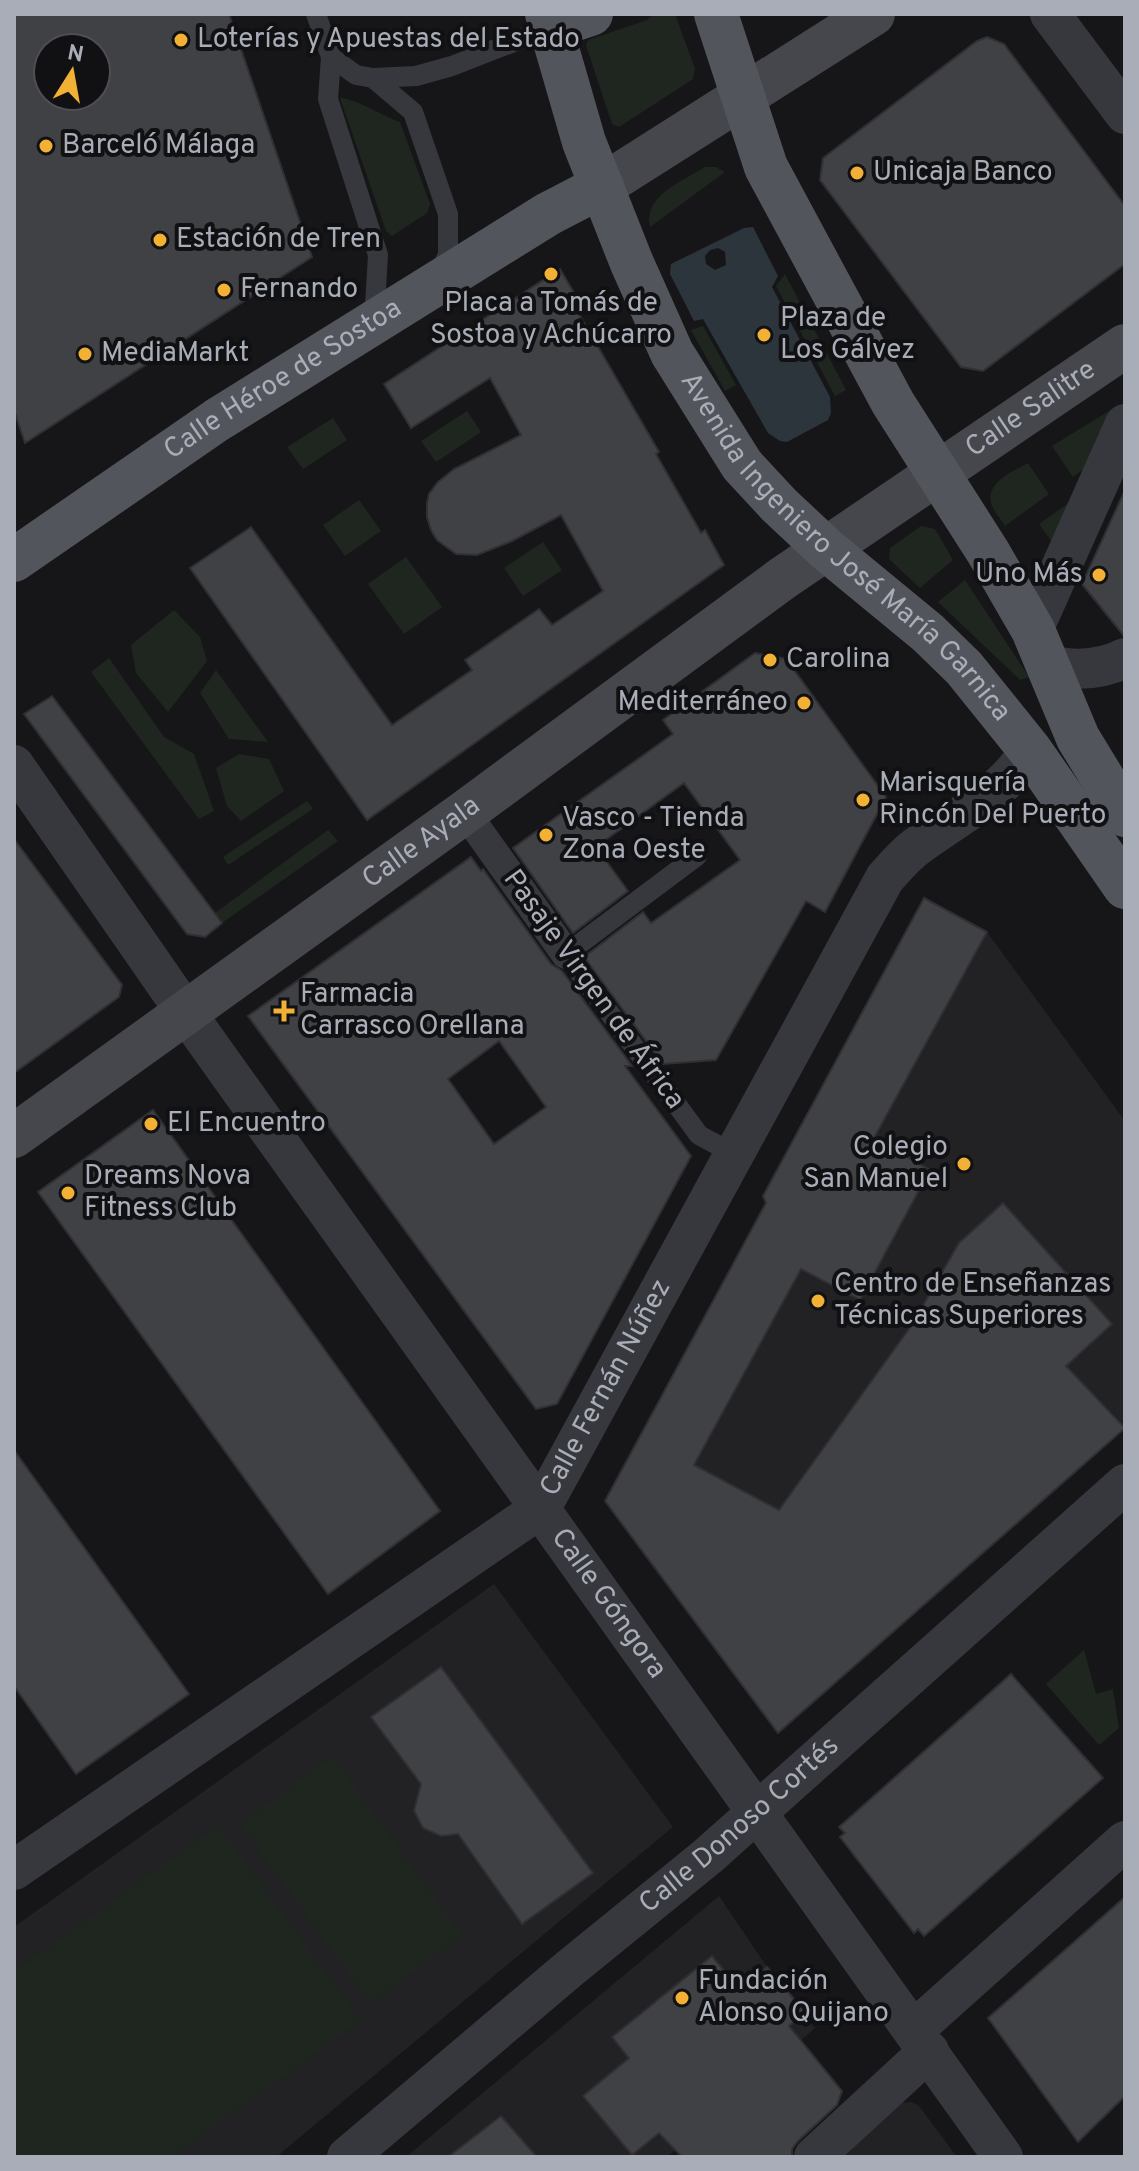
<svg xmlns="http://www.w3.org/2000/svg" width="1139" height="2171" viewBox="0 0 1139 2171" font-family="Overpass,sans-serif">
  <style>
    .built { fill: #222225 }
    .green { fill: #1e261f }
    .water { fill: #2c353c; fill-rule: evenodd }
    .building { fill: #404145; stroke: #303034; stroke-width: 2; fill-rule: evenodd }
    .lines { fill: none; stroke-linecap: round; stroke-linejoin: round }
    .service { stroke: #37383d; stroke-width: 20 }
    .pedestrian { stroke: #37383d; stroke-width: 30 }
    .minor { stroke: #37383d; stroke-width: 40 }
    .secondary { stroke: #45474d; stroke-width: 44 }
    .primary { stroke: #53555c; stroke-width: 44 }
    .poi-dot { fill: #f2b134; stroke: #111113; stroke-width: 3 }
    .labels { text-anchor: middle; dominant-baseline: central; stroke-width: 8; stroke-linejoin: round; paint-order: stroke }
    .poi-label { font-size: 28px; fill: #a8adb8; stroke: #111113; text-anchor: start }
    .street-label { font-size: 28px; fill: #a8adb8; stroke: #111113 }
  </style>
  <rect width="100%" height="100%" fill="#161618"/>
  <!-- built -->
  <g class="built">
    <path d="M 924,898 L 987,932 L 1125,1121 L 1125,1426 L 954,1251 L 902,1339 L 779,1510 L 640,1436 L 766,1203 L 763,1196 Z"/>
    <path d="M 494,1584 L 673,1827 L 276,2157 L 14,2157 L 14,1927 Z"/>
    <path d="M 719,1896 L 767,1967 L 815,2028 L 667,2157 L 406,2157 Z"/>
    <path d="M 911,2102 L 919,2106 L 957,2157 L 844,2157 L 901,2103 Z"/>
  </g>
  <!-- green -->
  <g class="green">
    <path d="M 654,14 L 675,14 L 695,69 L 693,79 L 619,127 L 612,124 L 586,45 L 588,40 L 647,20 Z"/>
    <path d="M 340,98 C 354,98 383,116 400,122 L 430,204 L 427,213 L 392,236 L 386,231 Z"/>
    <path d="M 705,167 L 716,167 L 725,172 L 650,227 C 643,195 682,182 705,167 Z"/>
    <path d="M 785,274 L 846,390 L 835,396 L 776,286 Z"/>
    <path d="M 703,326 L 736,385 L 725,391 L 691,330 Z"/>
    <path d="M 467,411 L 481,432 L 436,462 L 421,441 Z"/>
    <path d="M 1109,411 L 1115,413 L 1102,456 L 1073,477 L 1052,446 Z"/>
    <path d="M 333,418 L 347,440 L 303,469 L 287,447 Z"/>
    <path d="M 1028,463 L 1049,494 L 1005,526 C 1001,519 993,511 991,503 C 986,482 1014,471 1028,463 Z"/>
    <path d="M 1077,497 L 1057,549 L 1039,524 Z"/>
    <path d="M 359,500 L 381,531 L 345,556 L 323,525 Z"/>
    <path d="M 921,526 L 935,529 L 953,560 L 920,588 L 889,559 L 890,548 Z"/>
    <path d="M 543,542 L 562,570 L 523,596 L 504,568 Z"/>
    <path d="M 406,557 L 442,607 L 404,634 L 368,584 Z"/>
    <path d="M 965,580 L 1029,677 L 1020,680 L 938,602 Z"/>
    <path d="M 174,610 L 200,637 L 207,661 L 168,712 L 136,673 L 131,645 Z"/>
    <path d="M 109,658 L 164,737 L 194,754 L 214,811 L 199,819 L 91,672 Z"/>
    <path d="M 216,670 L 268,742 L 229,739 L 200,693 Z"/>
    <path d="M 239,754 L 269,759 L 284,791 L 241,821 L 227,806 L 216,768 Z"/>
    <path d="M 307,801 L 313,809 L 228,865 L 223,857 Z"/>
    <path d="M 328,830 L 338,841 L 222,923 L 215,913 Z"/>
    <path d="M 1084,1650 L 1096,1694 L 1113,1689 L 1119,1728 L 1099,1745 L 1046,1684 Z"/>
    <path d="M 332,1756 L 463,1936 L 370,2003 L 240,1824 Z"/>
    <path d="M 218,1825 L 361,2021 L 172,2157 L 14,2157 L 14,1972 Z"/>
  </g>
  <!-- water -->
  <path class="water" d="M 753,227 L 778,276 L 772,287 L 830,397 L 831,413 L 828,420 L 787,442 L 780,441 L 768,433 L 703,319 L 694,321 L 670,274 L 671,264 L 744,228 ZM 718,248 L 725,252 L 726,265 L 715,270 L 706,264 L 705,256 L 710,250 Z"/>
  <!-- building -->
  <g class="building">
    <path d="M 14,14 L 229,14 L 312,257 L 25,443 L 14,410 ZM 48,48 L 96,48 L 96,96 L 48,96 Z"/>
    <path d="M 987,37 L 1004,44 L 1125,206 L 1125,264 L 983,371 L 961,367 L 820,180 L 823,158 L 977,41 Z"/>
    <path d="M 560,269 L 580,303 L 575,307 L 659,452 L 656,454 L 701,533 L 705,530 L 724,565 L 367,820 L 190,568 L 251,527 L 392,725 L 472,670 L 465,660 L 539,609 L 552,625 L 603,591 L 561,515 L 512,541 L 477,555 L 456,554 L 437,540 L 431,530 L 427,517 L 427,503 L 429,494 L 438,482 L 454,469 L 521,435 L 490,378 L 411,428 L 384,384 Z"/>
    <path d="M 1125,490 L 1125,635 L 1124,636 L 1082,584 Z"/>
    <path d="M 755,653 L 786,659 L 886,797 L 825,912 L 806,901 L 716,1060 L 663,1064 L 584,957 L 643,912 L 651,923 L 740,860 L 684,783 L 596,847 L 628,891 L 573,933 L 513,848 L 673,734 L 663,720 Z"/>
    <path d="M 52,696 L 222,923 L 205,937 L 187,934 L 24,714 Z"/>
    <path d="M 14,839 L 122,985 L 119,997 L 14,1073 Z"/>
    <path d="M 471,857 L 481,871 L 483,869 L 551,964 L 562,971 L 632,1066 L 625,1066 L 691,1156 L 557,1404 L 536,1409 L 248,1016 ZM 499,1041 L 546,1107 L 494,1144 L 448,1079 Z"/>
    <path d="M 924,898 L 987,932 L 874,1138 L 930,1170 L 860,1300 L 801,1269 L 694,1465 L 779,1510 L 911,1326 L 959,1243 L 1003,1203 L 1112,1324 L 1066,1366 L 1125,1428 L 778,1733 L 605,1501 L 766,1203 L 763,1196 Z"/>
    <path d="M 153,1110 L 440,1511 L 328,1594 L 38,1192 Z"/>
    <path d="M 14,1450 L 189,1694 L 76,1774 L 14,1686 Z"/>
    <path d="M 441,1667 L 593,1873 L 522,1924 L 458,1834 L 441,1836 L 423,1828 L 414,1811 L 421,1784 L 371,1717 Z"/>
    <path d="M 1011,1674 L 1103,1778 L 924,1936 L 918,1929 L 914,1933 L 840,1837 L 845,1833 L 839,1827 Z"/>
    <path d="M 1125,1897 L 1125,2096 L 1078,2142 L 988,2018 Z"/>
    <path d="M 712,1956 L 739,1989 L 767,1967 L 805,2012 L 789,2026 L 842,2091 L 837,2105 L 798,2141 L 792,2149 L 792,2157 L 682,2157 L 659,2133 L 632,2155 L 583,2096 L 629,2058 L 612,2037 Z"/>
    <path d="M 501,2116 L 537,2157 L 448,2157 Z"/>
  </g>
  <g class="lines">
    <!-- service -->
    <g class="service">
      <path d="M 316,14 L 331,57 L 328,99 L 378,255 L 375,305 L 366,316"/>
      <path d="M 331,57 L 356,75 L 373,78 L 416,76 L 452,66 L 552,27"/>
      <path d="M 373,78 L 413,112 L 448,214 L 448,255 L 438,275"/>
      <path d="M 697,856 L 566,954 L 699,1135 L 734,1154"/>
    </g>
    <!-- pedestrian -->
    <path class="pedestrian" d="M 465,812 L 566,954"/>
    <!-- minor -->
    <g class="minor">
      <path d="M 1050,14 L 1125,114"/>
      <path d="M 1033,630 L 1125,424"/>
      <path d="M 1048,665 C 1074,671 1101,670 1125,658"/>
      <path id="s1" d="M 14,765 L 186,1013 L 1003,2157"/>
      <path id="s2" d="M 14,1870 L 541,1508 L 885,878 C 895,867 905,855 916,847 C 958,816 1002,795 1030,750"/>
      <path d="M 914,2030 L 1125,1841"/>
      <path id="s3" d="M 347,2157 L 569,1969 L 708,1856 L 1125,1484"/>
      <path d="M 814,2157 L 929,2051"/>
    </g>
    <!-- secondary -->
    <g class="secondary">
      <path d="M 602,186 L 873,14"/>
      <path id="s4" d="M 14,1136 L 465,812 L 783,578 L 1125,346"/>
    </g>
    <!-- primary -->
    <g class="primary">
      <path id="s5" d="M 547,14 L 584,142 L 631,261 L 672,353 L 742,465 L 779,505 L 826,549 L 928,633 L 964,668 L 1030,750 L 1125,887"/>
      <path d="M 716,14 L 766,167 L 893,403 L 988,552 L 1033,630 L 1078,738 L 1125,815"/>
      <path d="M 552,27 L 591,14"/>
      <path id="s6" d="M 14,560 L 217,420 L 548,214 L 602,186"/>
    </g>
  </g>
  <!-- markers -->
  <g class="poi-dot">
    <circle cx="181" cy="40" r="8"/>
    <circle cx="46" cy="146" r="8"/>
    <circle cx="857" cy="173" r="8"/>
    <circle cx="160" cy="240" r="8"/>
    <circle cx="551" cy="274" r="8"/>
    <circle cx="224" cy="290" r="8"/>
    <circle cx="764" cy="335" r="8"/>
    <circle cx="85" cy="354" r="8"/>
    <circle cx="1099" cy="575" r="8"/>
    <circle cx="770" cy="660" r="8"/>
    <circle cx="804" cy="703" r="8"/>
    <circle cx="863" cy="800" r="8"/>
    <circle cx="546" cy="835" r="8"/>
    <path d="M280 999h8v8h8v8h-8v8h-8v-8h-8v-8h8z"/>
    <circle cx="151" cy="1124" r="8"/>
    <circle cx="964" cy="1164" r="8"/>
    <circle cx="68" cy="1193" r="8"/>
    <circle cx="818" cy="1301" r="8"/>
    <circle cx="682" cy="1998" r="8"/>
  </g>
  <g class="labels">
    <!-- poi labels -->
    <g class="poi-label">
      <text x="197" y="40">Loterías y Apuestas del Estado</text>
      <text x="62" y="146">Barceló Málaga</text>
      <text x="873" y="173">Unicaja Banco</text>
      <text x="176" y="240">Estación de Tren</text>
      <text x="240" y="290">Fernando</text>
      <text x="551" y="304" text-anchor="middle">Placa a Tomás de<tspan x="551" dy="32">Sostoa y Achúcarro</tspan></text>
      <text x="780" y="319">Plaza de<tspan x="780" dy="32">Los Gálvez</tspan></text>
      <text x="101" y="354">MediaMarkt</text>
      <text x="1083" y="575" text-anchor="end">Uno Más</text>
      <text x="786" y="660">Carolina</text>
      <text x="788" y="703" text-anchor="end">Mediterráneo</text>
      <text x="879" y="784">Marisquería<tspan x="879" dy="32">Rincón Del Puerto</tspan></text>
      <text x="562" y="819">Vasco - Tienda<tspan x="562" dy="32">Zona Oeste</tspan></text>
      <text x="300" y="995">Farmacia<tspan x="300" dy="32">Carrasco Orellana</tspan></text>
      <text x="167" y="1124">El Encuentro</text>
      <text x="948" y="1148" text-anchor="end">Colegio<tspan x="948" dy="32">San Manuel</tspan></text>
      <text x="84" y="1177">Dreams Nova<tspan x="84" dy="32">Fitness Club</tspan></text>
      <text x="834" y="1285">Centro de Enseñanzas<tspan x="834" dy="32">Técnicas Superiores</tspan></text>
      <text x="698" y="1982">Fundación<tspan x="698" dy="32">Alonso Quijano</tspan></text>
    </g>
    <!-- street labels -->
    <g class="street-label">
      <text stroke="none"><textPath href="#s6" startOffset="324">Calle Héroe de Sostoa</textPath></text>
      <text stroke="none"><textPath href="#s4" startOffset="1250">Calle Salitre</textPath></text>
      <text stroke="none"><textPath href="#s5" startOffset="624">Avenida Ingeniero José María Garnica</textPath></text>
      <text stroke="none"><textPath href="#s4" startOffset="502">Calle Ayala</textPath></text>
      <text transform="translate(593 990) rotate(54)">Pasaje Virgen de África</text>
      <text stroke="none"><textPath href="#s2" startOffset="776">Calle Fernán Núñez</textPath></text>
      <text stroke="none"><textPath href="#s1" startOffset="1028">Calle Góngora</textPath></text>
      <text stroke="none"><textPath href="#s3" startOffset="514">Calle Donoso Cortés</textPath></text>
    </g>
  </g>
  <!-- border -->
  <rect width="1139" height="2171" fill="none" stroke="#a8adb8" stroke-width="32"/>
  <!-- north arrow -->
  <g transform="translate(72 72) rotate(11)"><circle r="38" fill="#111113" stroke="#4d4f55" stroke-width="2"/>
  <path d="M0-6L14 30L0 20L-14 30Z" fill="#f2b134"/>
  <text y="-12" font-size="22" font-weight="bold" text-anchor="middle" fill="#a8adb8">N</text>
  </g>
</svg>
